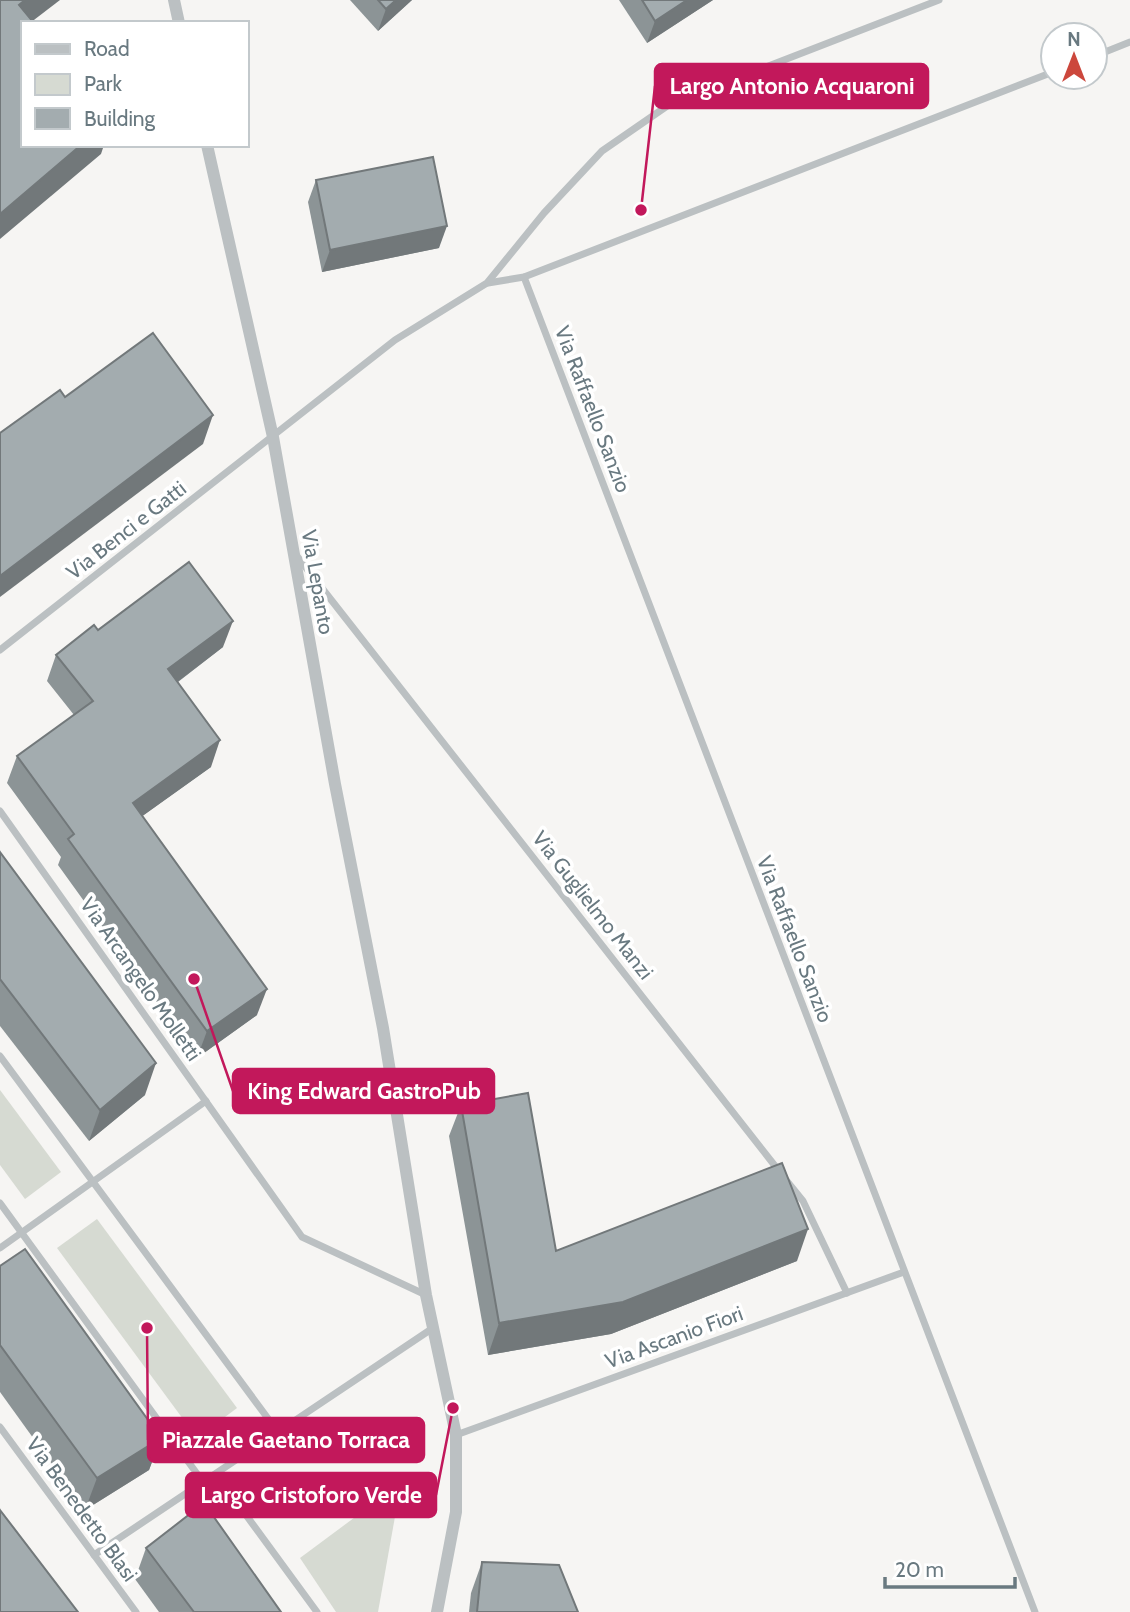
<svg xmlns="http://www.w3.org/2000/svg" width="1130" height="1612" viewBox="0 0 1130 1612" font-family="Cabin,sans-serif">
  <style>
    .green { fill: #d6dad2 }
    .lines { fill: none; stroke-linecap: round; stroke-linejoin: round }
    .minor { stroke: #bbc0c2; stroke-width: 7 }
    .tertiary { stroke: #bbc0c2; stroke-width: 12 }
    .wall { fill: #8c9496 }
    .shaded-wall { fill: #72787a }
    .building { fill: #a3acaf; stroke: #72787a; stroke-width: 2 }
    .labels { text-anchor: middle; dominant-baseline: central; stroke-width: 7; stroke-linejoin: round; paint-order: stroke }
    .street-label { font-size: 21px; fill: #697980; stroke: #fff }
    .leader { fill: none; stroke: #c2185b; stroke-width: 2.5 }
    .callout-dot { fill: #c2185b; stroke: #fff; stroke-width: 2.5 }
    .callout { fill: #c2185b; stroke: #c2185b; stroke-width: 2.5 }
    .callout-label { font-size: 23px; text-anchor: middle; font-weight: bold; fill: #fff }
  </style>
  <rect width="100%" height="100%" fill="#f6f5f3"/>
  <!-- green -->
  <g class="green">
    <path d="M 0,1090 L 61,1172 L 25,1199 L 0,1165 Z"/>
    <path d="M 97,1219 L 237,1408 L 197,1438 L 57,1248 Z"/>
    <path d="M 401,1483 L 378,1612 L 336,1612 L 300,1558 Z"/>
  </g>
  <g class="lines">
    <!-- minor -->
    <g class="minor">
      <path d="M 1095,56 L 1130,42"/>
      <path d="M 524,277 L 1035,1612"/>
      <path d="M 488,283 L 524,277 L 1053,72"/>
      <path d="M 296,555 L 779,1171"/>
      <path d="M 0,650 L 395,340 L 487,283 L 544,213 L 602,151 L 670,104 L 939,0"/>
      <path d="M 0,811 L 302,1237 L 426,1295"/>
      <path d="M 0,1056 L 278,1432"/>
      <path d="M 786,1180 L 803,1201 L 847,1293"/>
      <path d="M 0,1203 L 203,1482"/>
      <path d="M 0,1248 L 206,1101"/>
      <path d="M 0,1427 L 136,1612"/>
      <path d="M 456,1435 L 904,1272"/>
      <path d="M 216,1474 L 317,1612"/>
      <path d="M 94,1555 L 433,1328"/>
    </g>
    <!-- tertiary -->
    <g class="tertiary">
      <path d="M 174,0 L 179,23"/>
      <path d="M 207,145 L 273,437 L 335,784 L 383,1028 L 426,1295 L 456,1435 L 456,1512 L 437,1612"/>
    </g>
  </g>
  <!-- wall -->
  <g class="wall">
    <path d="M 350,0 L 412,0 L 378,31 Z"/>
    <path d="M 619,0 L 713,0 L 647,43 Z"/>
    <path d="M 316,180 L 439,248 L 322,272 L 308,202 Z"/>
    <path d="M 98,630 L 223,647 L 178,682 L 211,767 L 142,816 L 257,1015 L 197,1058 L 58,865 L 61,857 L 7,783 L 17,756 L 74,715 L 47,681 L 56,655 Z"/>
    <path d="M 0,852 L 145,1095 L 89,1141 L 0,1026 Z"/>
    <path d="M 461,1105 L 556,1251 L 797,1261 L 611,1334 L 488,1355 L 449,1136 Z"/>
    <path d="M 0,1266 L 161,1438 L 149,1470 L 85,1510 L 0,1392 Z"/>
    <path d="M 146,1548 L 281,1612 L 159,1612 L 135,1579 Z"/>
    <path d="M 482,1562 L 578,1612 L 469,1612 L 471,1593 Z"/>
  </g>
  <!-- shaded-wall -->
  <g class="shaded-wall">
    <path d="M 25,0 L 60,0 L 30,23 L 19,5 Z"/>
    <path d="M 396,0 L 412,0 L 378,31 L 386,9 Z"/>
    <path d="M 687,0 L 713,0 L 647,43 L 655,21 Z"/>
    <path d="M 81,145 L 104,145 L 101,154 L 0,239 L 0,214 Z"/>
    <path d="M 447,226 L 439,248 L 322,272 L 330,250 Z"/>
    <path d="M 213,415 L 203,444 L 0,597 L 0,576 Z"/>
    <path d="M 233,621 L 223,647 L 159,696 L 168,669 Z"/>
    <path d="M 220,740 L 211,767 L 123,830 L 133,803 Z"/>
    <path d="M 267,989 L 257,1015 L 197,1058 L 207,1031 Z"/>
    <path d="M 156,1063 L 145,1095 L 89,1141 L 100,1110 Z"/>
    <path d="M 808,1229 L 797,1261 L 611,1334 L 488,1355 L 499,1323 Z"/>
    <path d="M 161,1438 L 149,1470 L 85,1510 L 97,1478 Z"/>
  </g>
  <!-- building -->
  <g class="building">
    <path d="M 0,0 L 25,0 L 19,5 L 34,23 L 23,23 L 23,145 L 81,145 L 0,214 Z"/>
    <path d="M 378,0 L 396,0 L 386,9 Z"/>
    <path d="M 642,0 L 687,0 L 655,21 Z"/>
    <path d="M 433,157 L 447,226 L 330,250 L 316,180 Z"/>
    <path d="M 153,333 L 213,415 L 0,576 L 0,433 L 60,390 L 65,397 Z"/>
    <path d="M 189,562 L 233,621 L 168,669 L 220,740 L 133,803 L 267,989 L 207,1031 L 68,839 L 74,834 L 17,756 L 93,701 L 56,655 L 94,625 L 98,630 Z"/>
    <path d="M 0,852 L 156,1063 L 100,1110 L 0,979 Z"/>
    <path d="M 528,1093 L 556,1251 L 782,1163 L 808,1229 L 623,1302 L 499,1323 L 461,1105 Z"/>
    <path d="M 25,1249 L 161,1438 L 97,1478 L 0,1345 L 0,1266 Z"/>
    <path d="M 204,1503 L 281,1612 L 194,1612 L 146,1548 Z"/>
    <path d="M 0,1510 L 78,1612 L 0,1612 Z"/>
    <path d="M 482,1562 L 559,1565 L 578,1612 L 477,1612 Z"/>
  </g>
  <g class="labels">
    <!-- street labels -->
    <g class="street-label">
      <text transform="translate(593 409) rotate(69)">Via Raffaello Sanzio</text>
      <text transform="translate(126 530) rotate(-38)">Via Benci e Gatti</text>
      <text transform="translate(318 582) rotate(80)">Via Lepanto</text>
      <text transform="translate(593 905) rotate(52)">Via Guglielmo Manzi</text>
      <text transform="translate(795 939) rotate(69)">Via Raffaello Sanzio</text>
      <text transform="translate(141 979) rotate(55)">Via Arcangelo Molletti</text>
      <text transform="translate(674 1337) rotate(-20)">Via Ascanio Fiori</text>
      <text transform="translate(82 1509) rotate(54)">Via Benedetto Blasi</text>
    </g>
  </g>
  <!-- callouts -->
  <path class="leader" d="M641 210L655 86M194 979L233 1091M147 1328L148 1440M453 1408L436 1495"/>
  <g class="callout-dot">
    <circle cx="641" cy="210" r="7"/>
    <circle cx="194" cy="979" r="7"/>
    <circle cx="147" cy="1328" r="7"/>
    <circle cx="453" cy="1408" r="7"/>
  </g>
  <g class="callout">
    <rect x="655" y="64" width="273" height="44" rx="7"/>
    <rect x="233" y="1069" width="261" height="44" rx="7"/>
    <rect x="148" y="1418" width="276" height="44" rx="7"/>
    <rect x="186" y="1473" width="250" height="44" rx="7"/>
  </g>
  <g class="callout-label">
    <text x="792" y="94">Largo Antonio Acquaroni</text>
    <text x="364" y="1099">King Edward GastroPub</text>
    <text x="286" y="1448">Piazzale Gaetano Torraca</text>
    <text x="311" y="1503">Largo Cristoforo Verde</text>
  </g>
  <!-- legend -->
  <rect x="21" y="21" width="228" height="126" fill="#ffffff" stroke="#c3c9cc" stroke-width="2"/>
  <rect x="35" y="44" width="35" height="10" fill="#bbc0c2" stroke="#c3c9cc" stroke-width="2"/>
  <text x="84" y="56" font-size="21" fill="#697980">Road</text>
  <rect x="35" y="74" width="35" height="21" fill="#d6dad2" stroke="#c3c9cc" stroke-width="2"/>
  <text x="84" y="91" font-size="21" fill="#697980">Park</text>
  <rect x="35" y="108" width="35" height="21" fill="#a3acaf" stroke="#c3c9cc" stroke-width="2"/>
  <text x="84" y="126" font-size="21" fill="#697980">Building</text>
  <!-- north arrow -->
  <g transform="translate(1074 56)"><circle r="33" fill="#ffffff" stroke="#c3c9cc" stroke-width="2"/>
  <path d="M0-5L12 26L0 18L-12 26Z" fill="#cc473c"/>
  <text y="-10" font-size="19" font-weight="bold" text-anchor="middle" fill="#697980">N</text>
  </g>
  <!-- scale -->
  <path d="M885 1577v10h130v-10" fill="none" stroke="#697980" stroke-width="3.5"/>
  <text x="895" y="1577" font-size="21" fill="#697980" stroke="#ffffff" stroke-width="5" paint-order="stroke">20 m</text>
</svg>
